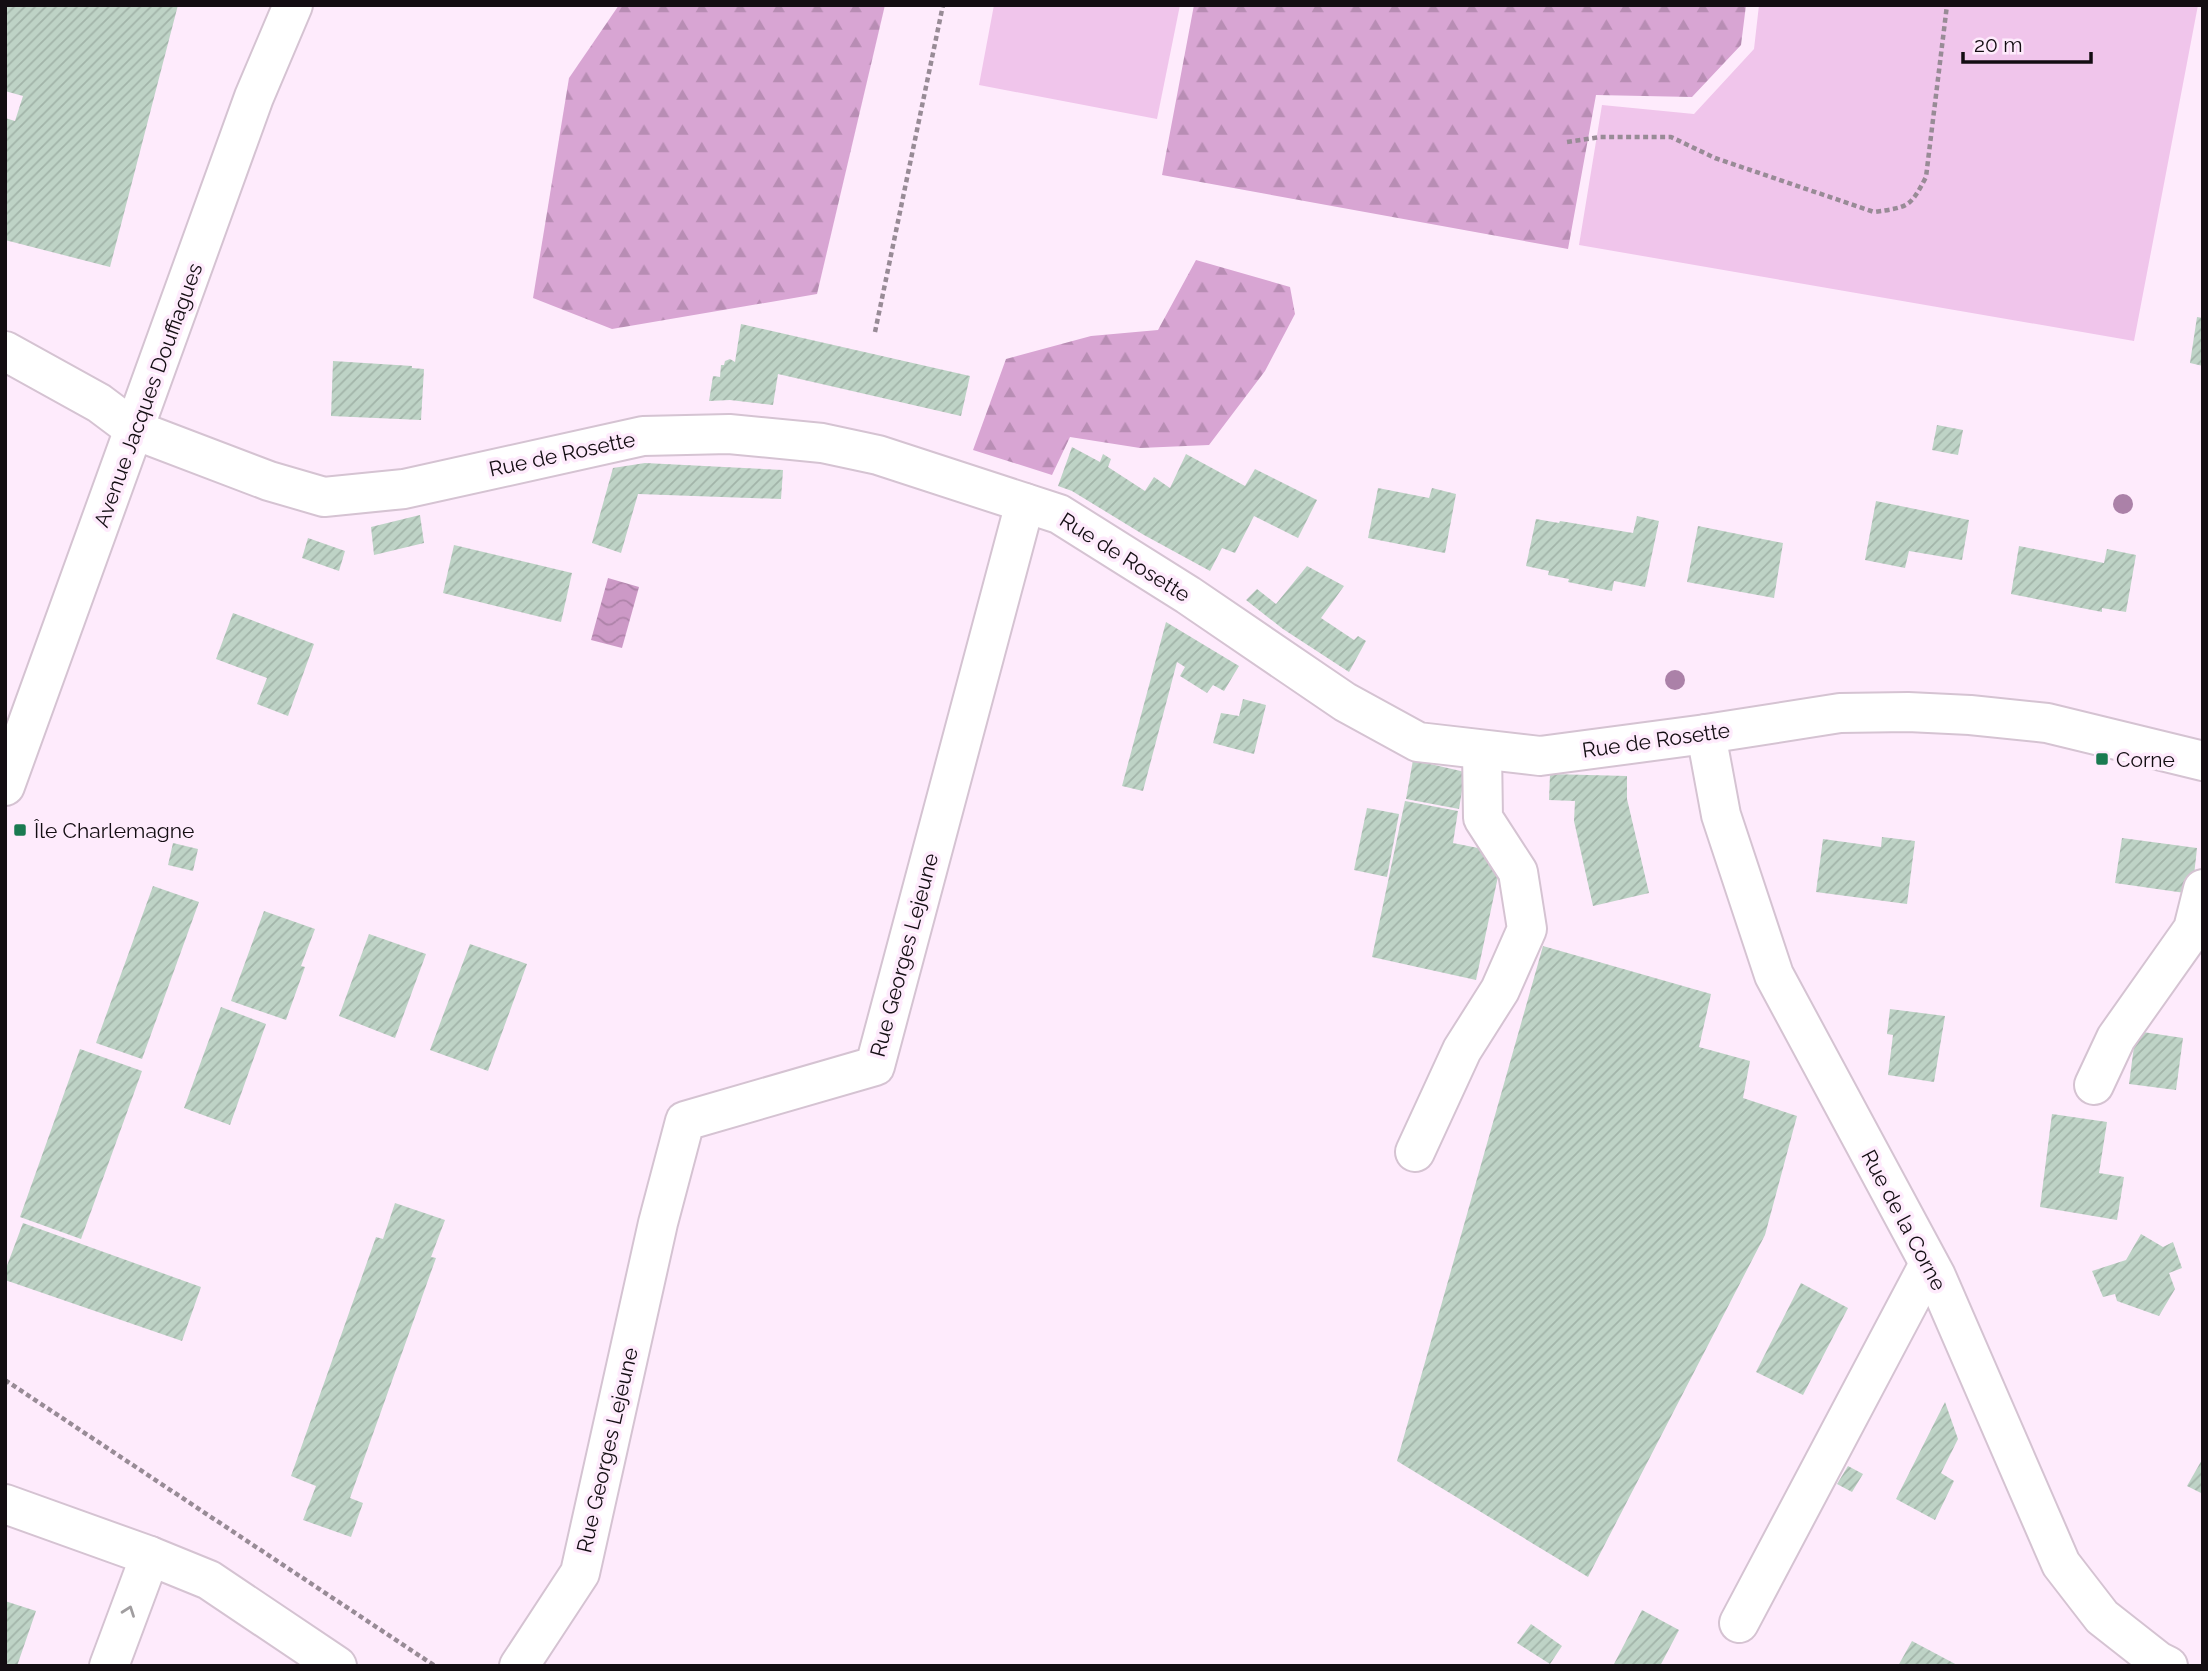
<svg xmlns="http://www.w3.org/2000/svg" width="2208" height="1671" viewBox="0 0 2208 1671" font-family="Raleway,sans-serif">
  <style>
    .grass { fill: #f0c5eb }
    .forest { fill: url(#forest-firs) }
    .water { fill: url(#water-waves) }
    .building { fill: url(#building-hatch) }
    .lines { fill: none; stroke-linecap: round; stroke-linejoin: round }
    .minor-casing { stroke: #d5c3d2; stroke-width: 42 }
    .path { stroke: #988b96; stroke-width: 4.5; stroke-dasharray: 5 3.5; stroke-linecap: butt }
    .minor { stroke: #fff; stroke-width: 38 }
    .tree { fill: #ab81a8 }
    .oneway { stroke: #a19ea0 }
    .poi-dot { fill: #1a7a51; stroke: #feebfc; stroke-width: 2.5 }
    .labels { text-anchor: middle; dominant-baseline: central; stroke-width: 7; stroke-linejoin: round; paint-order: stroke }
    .street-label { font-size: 21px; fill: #130d12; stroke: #feebfc }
    .poi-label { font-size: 21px; fill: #130d12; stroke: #feebfc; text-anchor: start }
  </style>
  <defs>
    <pattern id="forest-firs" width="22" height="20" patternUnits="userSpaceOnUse" patternTransform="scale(1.75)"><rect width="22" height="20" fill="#d8a5d3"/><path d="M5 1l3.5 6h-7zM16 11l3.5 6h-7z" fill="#b88db4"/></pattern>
    <pattern id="water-waves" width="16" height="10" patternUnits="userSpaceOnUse" patternTransform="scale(1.75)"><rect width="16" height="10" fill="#cc99c6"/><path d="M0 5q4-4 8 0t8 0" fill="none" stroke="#ae83a9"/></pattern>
    <pattern id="building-hatch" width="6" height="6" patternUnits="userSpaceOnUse" patternTransform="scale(1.75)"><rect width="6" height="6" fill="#bed3c6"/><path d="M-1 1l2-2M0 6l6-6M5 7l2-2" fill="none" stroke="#a2b4a9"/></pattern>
  </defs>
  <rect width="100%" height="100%" fill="#feebfc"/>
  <!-- grass -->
  <g class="grass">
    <path d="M 994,5 L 1180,5 L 1157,119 L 979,85 Z"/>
    <path d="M 1759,5 L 2198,5 L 2134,341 L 1579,245 L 1602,105 L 1694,114 L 1754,49 Z"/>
  </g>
  <!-- forest -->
  <g class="forest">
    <path d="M 619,5 L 885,5 L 817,294 L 612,329 L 533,298 L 569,78 Z"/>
    <path d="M 1194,5 L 1746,5 L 1741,45 L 1692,97 L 1596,95 L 1568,249 L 1162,175 Z"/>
    <path d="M 1196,260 L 1290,287 L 1295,314 L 1265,371 L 1209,445 L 1140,448 L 1070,437 L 1052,475 L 973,450 L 1006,359 L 1091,336 L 1158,330 Z"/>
  </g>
  <!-- water -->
  <path class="water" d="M 608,578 L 639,587 L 622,648 L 591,640 Z"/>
  <!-- building -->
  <g class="building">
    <path d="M 5,5 L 178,5 L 110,267 L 5,240 L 5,118 L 15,121 L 23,96 L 5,91 Z"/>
    <path d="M 2197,317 L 2203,318 L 2203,366 L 2190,363 Z"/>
    <path d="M 741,324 L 970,376 L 961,416 L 778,374 L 773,405 L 730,400 L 709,401 L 713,376 L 720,377 L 721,365 L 724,365 L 725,361 L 730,359 L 735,362 Z"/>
    <path d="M 333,361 L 412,366 L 412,368 L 424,369 L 421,420 L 331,416 Z"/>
    <path d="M 1937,425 L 1963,430 L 1958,455 L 1932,450 Z"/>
    <path d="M 1072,447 L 1100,462 L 1103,454 L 1111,459 L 1108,467 L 1145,491 L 1154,477 L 1170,488 L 1186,454 L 1245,486 L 1255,469 L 1317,500 L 1298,538 L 1254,516 L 1235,553 L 1222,548 L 1210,571 L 1144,535 L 1072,491 L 1058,486 Z"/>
    <path d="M 645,463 L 783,470 L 781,499 L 638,494 L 621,553 L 592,543 L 613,468 Z"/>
    <path d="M 1378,488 L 1429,498 L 1432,488 L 1456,494 L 1445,553 L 1368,538 Z"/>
    <path d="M 1876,501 L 1969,520 L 1962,560 L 1909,551 L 1905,568 L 1865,560 Z"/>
    <path d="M 420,515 L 424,543 L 374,555 L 371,527 Z"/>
    <path d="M 1637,516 L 1659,521 L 1645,587 L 1614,581 L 1612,591 L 1568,582 L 1569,579 L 1548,575 L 1549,571 L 1526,566 L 1536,519 L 1559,523 L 1560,521 L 1633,533 Z"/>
    <path d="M 1698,526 L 1783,543 L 1774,598 L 1687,582 Z"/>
    <path d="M 308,538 L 345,551 L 339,571 L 302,558 Z"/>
    <path d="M 454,545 L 572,573 L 561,622 L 443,593 Z"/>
    <path d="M 2019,546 L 2104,563 L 2107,549 L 2136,555 L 2126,612 L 2102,608 L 2102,612 L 2011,594 Z"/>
    <path d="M 1307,566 L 1344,586 L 1321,618 L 1354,640 L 1358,636 L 1366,641 L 1349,672 L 1283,629 L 1246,600 L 1257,589 L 1276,604 Z"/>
    <path d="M 233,613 L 314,644 L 288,716 L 257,704 L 267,678 L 216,659 Z"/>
    <path d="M 1166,622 L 1239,666 L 1224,691 L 1213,685 L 1207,693 L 1180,676 L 1185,667 L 1177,662 L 1143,791 L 1122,786 Z"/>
    <path d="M 1243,699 L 1266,705 L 1254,754 L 1213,743 L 1221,713 L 1239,716 Z"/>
    <path d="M 1413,760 L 1465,772 L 1459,809 L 1406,799 Z"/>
    <path d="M 1550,774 L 1627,776 L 1627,799 L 1649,893 L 1593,906 L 1574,821 L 1575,801 L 1549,800 Z"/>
    <path d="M 1405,801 L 1458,811 L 1453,843 L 1503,853 L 1476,980 L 1372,957 Z"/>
    <path d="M 1367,808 L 1399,814 L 1387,877 L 1354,870 Z"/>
    <path d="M 1882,837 L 1915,841 L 1907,904 L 1816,892 L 1823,839 L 1881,847 Z"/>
    <path d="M 2122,838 L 2197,848 L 2192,894 L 2115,883 Z"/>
    <path d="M 173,843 L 198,849 L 193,871 L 168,865 Z"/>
    <path d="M 153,886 L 199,902 L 142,1059 L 96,1043 Z"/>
    <path d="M 264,911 L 315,929 L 301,966 L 305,967 L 286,1020 L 231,1001 Z"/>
    <path d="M 369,934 L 426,954 L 395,1038 L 339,1016 Z"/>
    <path d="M 470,944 L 527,964 L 488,1071 L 430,1050 Z"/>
    <path d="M 1543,946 L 1711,994 L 1699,1047 L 1750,1061 L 1743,1098 L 1797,1116 L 1765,1235 L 1588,1577 L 1397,1461 Z"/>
    <path d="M 221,1007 L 266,1024 L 230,1125 L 184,1108 Z"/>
    <path d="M 1890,1009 L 1945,1016 L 1934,1082 L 1888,1075 L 1893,1035 L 1887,1034 Z"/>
    <path d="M 2136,1031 L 2183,1038 L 2176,1090 L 2129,1084 Z"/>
    <path d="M 80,1049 L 142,1071 L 81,1239 L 20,1217 Z"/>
    <path d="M 2052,1114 L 2107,1122 L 2099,1173 L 2124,1177 L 2117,1220 L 2040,1207 Z"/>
    <path d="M 395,1203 L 445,1220 L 431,1257 L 436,1258 L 350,1498 L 363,1503 L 351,1537 L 303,1520 L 316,1486 L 291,1476 L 376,1237 L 383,1239 Z"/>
    <path d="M 23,1223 L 201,1287 L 182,1341 L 5,1280 L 5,1271 Z"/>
    <path d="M 2141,1234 L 2163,1247 L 2173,1242 L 2182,1268 L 2169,1273 L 2175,1289 L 2159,1316 L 2117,1301 L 2115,1294 L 2103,1297 L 2092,1271 L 2126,1260 Z"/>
    <path d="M 1801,1283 L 1848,1308 L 1803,1395 L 1756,1372 Z"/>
    <path d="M 1945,1402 L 1958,1439 L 1941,1473 L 1954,1481 L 1935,1520 L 1896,1499 Z"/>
    <path d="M 2203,1458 L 2203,1494 L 2187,1486 Z"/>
    <path d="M 1848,1466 L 1863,1474 L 1852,1492 L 1837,1484 Z"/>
    <path d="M 5,1601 L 36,1611 L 17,1666 L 5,1666 Z"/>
    <path d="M 1642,1610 L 1679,1630 L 1660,1666 L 1613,1666 Z"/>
    <path d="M 1531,1624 L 1562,1646 L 1550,1664 L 1517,1643 Z"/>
    <path d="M 1912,1641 L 1959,1666 L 1898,1666 Z"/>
  </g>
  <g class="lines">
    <!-- minor casing -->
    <g class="minor-casing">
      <g id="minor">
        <path d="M 5,351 L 99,403 L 135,430 L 269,481 L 324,497 L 404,489 L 643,436 L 729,434 L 822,443 L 878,455 L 1059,514 L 1188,595 L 1345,702 L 1418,742 L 1540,756 L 1706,734 L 1840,713 L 1908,712 L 1970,715 L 2047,723 L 2203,761"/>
        <path d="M 1706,734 L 1721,815 L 1774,975 L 1936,1276 L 2061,1564 L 2102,1617 L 2158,1661 L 2168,1666"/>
        <path d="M 5,786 L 254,97 L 293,5"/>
        <path d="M 2094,1085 L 2116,1038 L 2193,929 L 2203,889"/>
        <path d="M 1415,1152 L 1462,1050 L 1500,990 L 1527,929 L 1518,872 L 1483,818 L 1482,750"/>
        <path d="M 5,1504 L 150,1556 L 209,1580 L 337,1666"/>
        <path d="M 1739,1623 L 1929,1264"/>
        <path d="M 109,1666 L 150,1556"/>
        <path d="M 519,1666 L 580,1573 L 658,1223 L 685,1121 L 875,1066 L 1025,503"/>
      </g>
    </g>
    <!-- path -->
    <g class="path">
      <path d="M 1567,142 L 1600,137 L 1671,137 L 1715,158 L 1874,212 C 1908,207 1910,208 1926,177 L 1947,5"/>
      <path d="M 875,332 L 943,5"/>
      <path d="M 5,1380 L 435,1666"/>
    </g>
    <!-- minor -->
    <use href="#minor" class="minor"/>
  </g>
  <!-- trees -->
  <g class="tree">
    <circle cx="2123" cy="504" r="10"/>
    <circle cx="1675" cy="680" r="10"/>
  </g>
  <!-- one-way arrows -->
  <defs><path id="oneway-chevron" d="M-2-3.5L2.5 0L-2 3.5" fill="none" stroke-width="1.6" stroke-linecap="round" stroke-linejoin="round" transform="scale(1.75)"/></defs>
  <use class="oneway" href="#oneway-chevron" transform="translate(129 1611) rotate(-70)"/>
  <!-- markers -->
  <g class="poi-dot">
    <rect x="2095" y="752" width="14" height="14" rx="3.5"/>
    <rect x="13" y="823" width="14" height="14" rx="3.5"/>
  </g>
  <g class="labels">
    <!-- street labels -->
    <g class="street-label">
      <text transform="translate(148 395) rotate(-70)">Avenue Jacques Douffiagues</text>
      <text transform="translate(562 454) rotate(-12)">Rue de Rosette</text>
      <text transform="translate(1125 557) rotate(32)">Rue de Rosette</text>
      <text transform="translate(1656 740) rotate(-8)">Rue de Rosette</text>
      <text transform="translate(904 955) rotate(-75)">Rue Georges Lejeune</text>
      <text transform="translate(1904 1220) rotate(62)">Rue de la Corne</text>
      <text transform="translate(607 1450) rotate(-77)">Rue Georges Lejeune</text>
    </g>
    <!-- poi labels -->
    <g class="poi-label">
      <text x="2116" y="759">Corne</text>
      <text x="34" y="830">Île Charlemagne</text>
    </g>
  </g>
  <!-- border -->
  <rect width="2208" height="1671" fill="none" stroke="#130d12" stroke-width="14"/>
  <!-- scale -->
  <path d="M1963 52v10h128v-10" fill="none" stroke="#130d12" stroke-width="3.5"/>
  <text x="1974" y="52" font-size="21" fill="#130d12" stroke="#feebfc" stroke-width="5" paint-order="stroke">20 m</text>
</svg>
